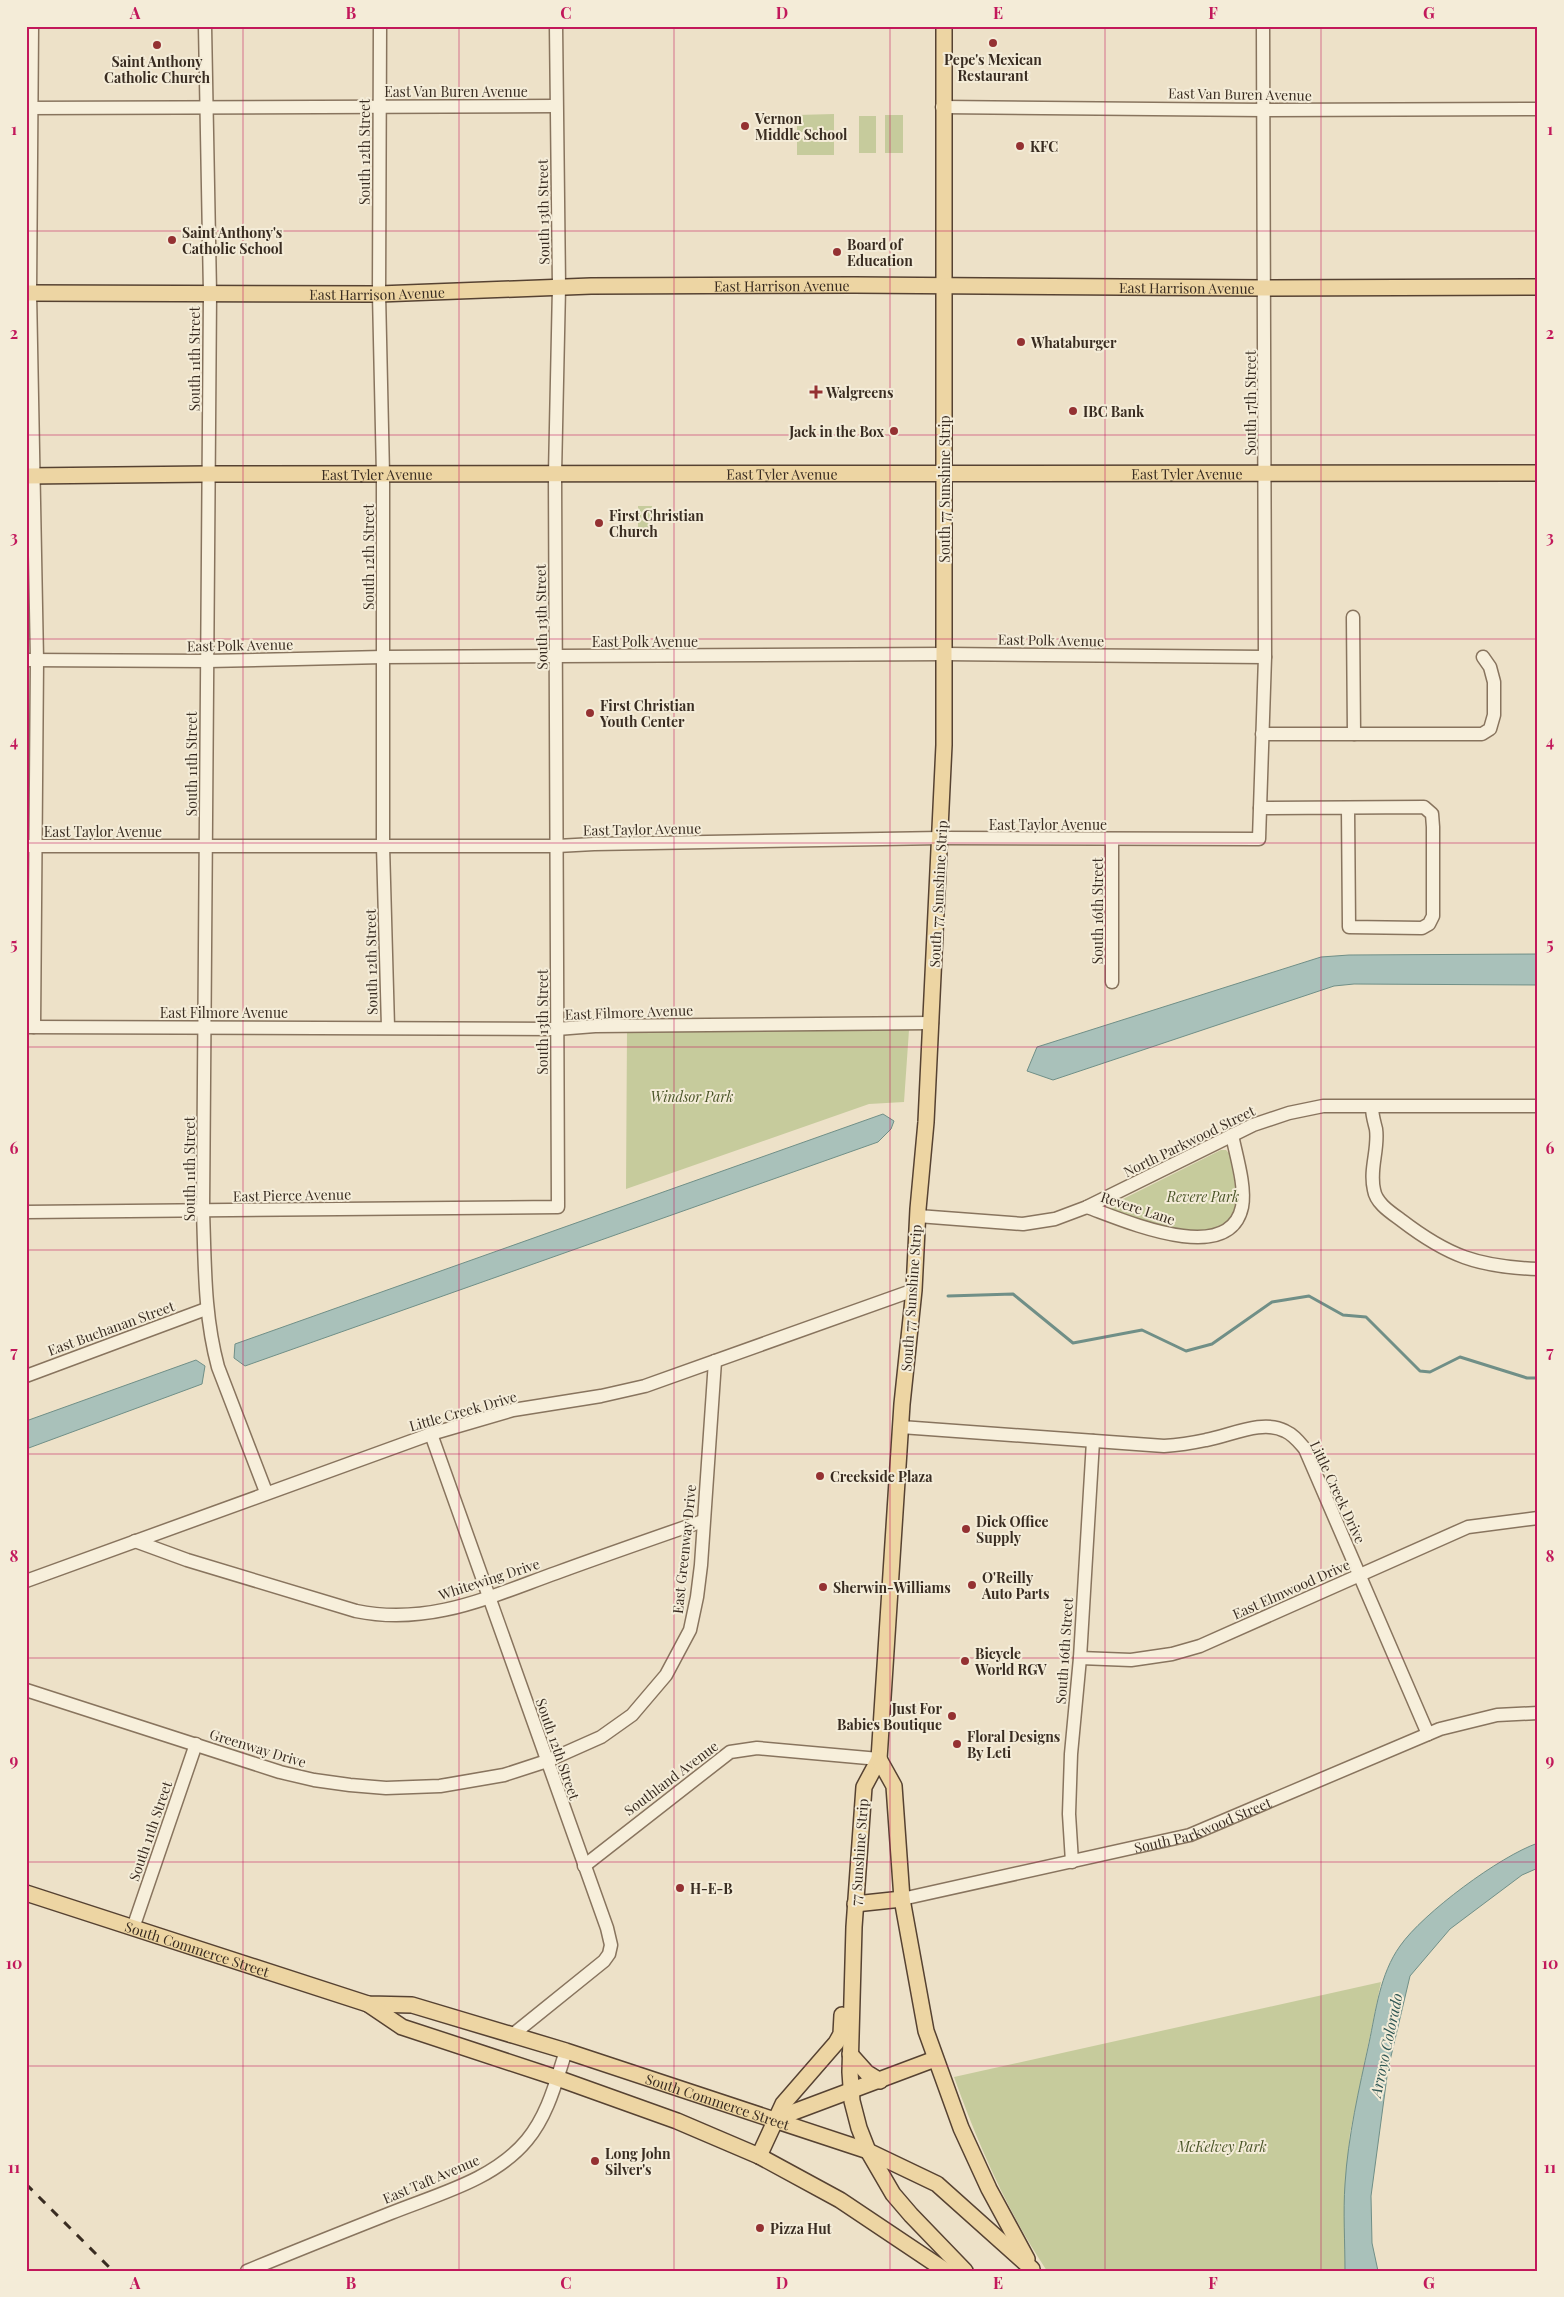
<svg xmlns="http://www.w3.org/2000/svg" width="1564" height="2297" viewBox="0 0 1564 2297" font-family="'Playfair Display',serif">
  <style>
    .green { fill: #c6cb9c }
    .water { fill: #a9c1ba; stroke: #708f87 }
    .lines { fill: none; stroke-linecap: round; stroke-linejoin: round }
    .stream { stroke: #708f87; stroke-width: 3 }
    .minor-casing { stroke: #88745e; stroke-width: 15 }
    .major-casing { stroke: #564232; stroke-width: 18 }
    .minor { stroke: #f7efdb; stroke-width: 12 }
    .major { stroke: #edd5a3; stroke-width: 15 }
    .rail { stroke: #392c21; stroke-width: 3; stroke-dasharray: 9 9; stroke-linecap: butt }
    .grid { fill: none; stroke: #c2185b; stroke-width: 1; stroke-opacity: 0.55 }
    .poi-dot { fill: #943132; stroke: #f4ecd8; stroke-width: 2 }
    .labels { text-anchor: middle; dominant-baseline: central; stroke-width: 4; stroke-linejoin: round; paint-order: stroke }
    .poi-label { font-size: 14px; font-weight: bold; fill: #392c21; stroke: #f4ecd8; text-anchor: start }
    .street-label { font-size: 14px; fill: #392c21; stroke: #f4ecd8 }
    .park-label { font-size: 14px; font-style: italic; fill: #4a5528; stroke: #f4ecd8 }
    .water-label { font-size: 15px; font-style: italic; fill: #315855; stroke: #f4ecd8 }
    .neatline { fill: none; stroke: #c2185b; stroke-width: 2 }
    .grid-label { font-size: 16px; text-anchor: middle; font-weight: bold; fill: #c2185b }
  </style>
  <rect width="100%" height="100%" fill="#ede1c8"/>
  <!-- green -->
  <g class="green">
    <path d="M 834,114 L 834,132 L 797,132 L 797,115 Z"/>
    <rect x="885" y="115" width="18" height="38"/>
    <rect x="859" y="116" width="17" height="37"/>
    <rect x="797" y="138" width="37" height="17"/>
    <rect x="638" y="506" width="14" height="24"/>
    <path d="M 909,1030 L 904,1102 L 869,1104 L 626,1189 L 627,1031 Z"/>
    <path d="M 1221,1150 L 1226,1150 L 1230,1154 L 1237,1199 C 1232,1257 1148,1222 1116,1212 L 1111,1208 L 1115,1203 Z"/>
    <path d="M 1381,1982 L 1350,2133 L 1345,2185 L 1345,2271 L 1047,2271 C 1007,2211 978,2144 954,2077 Z"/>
  </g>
  <!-- water -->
  <g class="water">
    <path d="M 1538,954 L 1538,985 L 1354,984 L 1334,986 L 1053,1080 L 1027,1071 L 1037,1047 L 1321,957 L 1349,955 Z"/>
    <path d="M 883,1114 L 894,1121 L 891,1129 L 878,1142 L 245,1366 L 234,1358 L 235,1344 Z"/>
    <path d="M 196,1360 L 205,1366 L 202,1384 L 26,1449 L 26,1421 Z"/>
    <path d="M 1538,1843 L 1538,1868 L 1522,1875 L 1450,1929 L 1410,1976 L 1388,2069 L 1371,2196 L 1372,2243 L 1378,2271 L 1345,2271 C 1345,2242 1343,2212 1345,2184 C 1348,2136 1359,2089 1369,2043 C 1376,2010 1380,1974 1400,1946 C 1423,1913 1500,1856 1538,1843 Z"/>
  </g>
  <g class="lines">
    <!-- stream -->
    <path class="stream" d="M 948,1296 L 1013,1294 L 1073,1343 L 1142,1330 L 1186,1351 L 1212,1344 L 1272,1302 L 1309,1296 L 1343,1315 L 1366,1317 L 1420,1371 L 1430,1372 L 1460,1357 L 1527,1378 L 1538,1378"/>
    <!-- minor casing -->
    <g class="minor-casing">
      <g id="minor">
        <path d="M 32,26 L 30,293 L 37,660 L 34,1027"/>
        <path d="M 205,26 L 210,293 L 203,1211 C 205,1265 204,1315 218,1367 L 266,1492"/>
        <path d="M 380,26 L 379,294 L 383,475 L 383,846 L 388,1027"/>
        <path d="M 942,107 L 1263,110 L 1538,109"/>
        <path d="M 26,108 L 556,106"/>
        <path d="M 1353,617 L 1354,734"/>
        <path d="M 26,660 L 207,661 L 383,657 L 945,654 L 1265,657"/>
        <path d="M 1262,734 L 1482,734 L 1490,729 L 1494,715 L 1494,682 L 1490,667 L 1483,657"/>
        <path d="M 1260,808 L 1424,807 L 1432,814 L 1433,827 L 1433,916 L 1429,924 L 1422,928 L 1349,927 L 1348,808"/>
        <path d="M 26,846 L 557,846 L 594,844 L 941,838 L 1259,839 L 1265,657 L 1263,26"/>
        <path d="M 1112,982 L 1112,840"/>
        <path d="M 26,1027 L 557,1029 L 595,1026 L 932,1023"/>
        <path d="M 1372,1107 C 1372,1115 1374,1121 1376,1129 C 1379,1149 1369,1169 1374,1190 C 1376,1203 1390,1212 1401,1220 C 1448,1256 1478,1267 1538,1269"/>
        <path d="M 1087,1207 C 1121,1219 1229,1268 1242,1207 C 1246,1187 1236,1155 1232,1135"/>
        <path d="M 26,1212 L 558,1207 L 555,474 L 559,287 L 556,26"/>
        <path d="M 918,1216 L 1023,1224 L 1055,1219 L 1087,1207 L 1253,1125 L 1289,1113 L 1323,1106 L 1538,1106"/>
        <path d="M 26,1376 L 206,1309"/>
        <path d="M 901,1427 L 1164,1446 C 1179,1445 1192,1443 1206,1440 C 1230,1436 1262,1419 1285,1431 C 1294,1435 1299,1442 1305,1449 L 1428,1734"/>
        <path d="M 431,1434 L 607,1928 L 611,1945 L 609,1954 L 604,1961 L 511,2036"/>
        <path d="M 135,1541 L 187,1560 L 356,1611 C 429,1626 489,1597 556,1573 C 605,1555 654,1538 703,1521"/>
        <path d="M 26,1581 L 431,1434 L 513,1410 L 601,1396 L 645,1386 L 914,1290"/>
        <path d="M 1080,1658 L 1131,1660 L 1172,1654 L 1200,1646 L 1468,1527 L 1538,1518"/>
        <path d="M 26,1690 L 280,1772 L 314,1780 L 350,1785 L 386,1788 L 440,1786 L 504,1775 L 547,1761 L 601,1737 L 632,1715 L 666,1675 L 690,1630 L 697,1597 L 701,1565 L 715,1361"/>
        <path d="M 1072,1862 L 1069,1814 L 1071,1754 L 1080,1658 L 1093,1441"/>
        <path d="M 584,1866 L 730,1752 L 757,1748 L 879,1759"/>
        <path id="s1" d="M 902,1899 L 1190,1835 L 1440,1729 L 1497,1715 L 1538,1713"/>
        <path d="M 133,1928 L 196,1744"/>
        <path d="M 247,2271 C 295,2251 343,2232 391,2213 C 438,2194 494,2180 527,2140 C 548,2115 556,2081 566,2051"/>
      </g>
    </g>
    <!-- major casing -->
    <g class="major-casing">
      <g id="major">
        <path d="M 944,26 L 944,745 L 926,1122 L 918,1209 L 914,1290 L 902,1404 L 879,1759 L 864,1787 L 854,1927 L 850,2072 L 852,2101 L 859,2128 L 868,2151 L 893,2194 L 911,2215 L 965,2271"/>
        <path id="s2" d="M 26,293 L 379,294 L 591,286 L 854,285 L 1265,288 L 1538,287"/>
        <path id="s3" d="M 26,476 L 208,474 L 1538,473"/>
        <path d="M 879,1759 L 894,1786 L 902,1899 L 926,2031 L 961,2128 L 989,2189 L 1027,2259"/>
        <path id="s4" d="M 26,1893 L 368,2004 L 412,2005 L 566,2051 L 868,2151 L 937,2184 L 1032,2269"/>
        <path d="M 855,1904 L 902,1899"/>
        <path d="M 368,2004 L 402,2027 L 557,2078 L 677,2121 L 759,2156 L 840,2200 L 946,2271"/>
        <path d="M 850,2054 L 867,2073 L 880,2081"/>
        <path d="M 775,2119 L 935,2059"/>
        <path d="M 759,2156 L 783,2104 L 836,2043 L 841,2034 L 842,2015"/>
      </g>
    </g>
    <!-- minor -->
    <use href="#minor" class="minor"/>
    <!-- major -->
    <use href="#major" class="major"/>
    <!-- rail -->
    <path class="rail" d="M 26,2184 L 113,2271"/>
  </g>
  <!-- grid -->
  <path class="grid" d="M 243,26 L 243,2271M 459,26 L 459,2271M 674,26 L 674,2271M 890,26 L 890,2271M 1105,26 L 1105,2271M 1321,26 L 1321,2271M 26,231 L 1538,231M 26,435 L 1538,435M 26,639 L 1538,639M 26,843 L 1538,843M 26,1047 L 1538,1047M 26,1250 L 1538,1250M 26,1454 L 1538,1454M 26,1658 L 1538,1658M 26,1862 L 1538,1862M 26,2066 L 1538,2066"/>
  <!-- markers -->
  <g class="poi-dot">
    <circle cx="993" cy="43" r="5"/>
    <circle cx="157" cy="45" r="5"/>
    <circle cx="745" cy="126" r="5"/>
    <circle cx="1020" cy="146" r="5"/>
    <circle cx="172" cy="240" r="5"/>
    <circle cx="837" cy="252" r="5"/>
    <circle cx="1021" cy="342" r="5"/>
    <path d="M813.5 384.5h5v5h5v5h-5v5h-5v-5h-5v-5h5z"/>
    <circle cx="1073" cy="411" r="5"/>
    <circle cx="894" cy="431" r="5"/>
    <circle cx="599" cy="523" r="5"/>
    <circle cx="590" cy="713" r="5"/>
    <circle cx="820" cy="1476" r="5"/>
    <circle cx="966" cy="1529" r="5"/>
    <circle cx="972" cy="1585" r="5"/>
    <circle cx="823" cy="1587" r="5"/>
    <circle cx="965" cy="1661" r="5"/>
    <circle cx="952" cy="1716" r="5"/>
    <circle cx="957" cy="1744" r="5"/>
    <circle cx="680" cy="1888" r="5"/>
    <circle cx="595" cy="2161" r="5"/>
    <circle cx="760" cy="2228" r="5"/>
  </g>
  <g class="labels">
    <!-- poi labels -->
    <g class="poi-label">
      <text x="993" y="59" text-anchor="middle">Pepe's Mexican<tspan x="993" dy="16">Restaurant</tspan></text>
      <text x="157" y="61" text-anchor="middle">Saint Anthony<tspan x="157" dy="16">Catholic Church</tspan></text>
      <text x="755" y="118">Vernon<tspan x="755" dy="16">Middle School</tspan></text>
      <text x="1030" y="146">KFC</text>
      <text x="182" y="232">Saint Anthony's<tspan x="182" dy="16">Catholic School</tspan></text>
      <text x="847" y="244">Board of<tspan x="847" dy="16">Education</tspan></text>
      <text x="1031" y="342">Whataburger</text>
      <text x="826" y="392">Walgreens</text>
      <text x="1083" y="411">IBC Bank</text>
      <text x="884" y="431" text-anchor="end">Jack in the Box</text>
      <text x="609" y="515">First Christian<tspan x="609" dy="16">Church</tspan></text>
      <text x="600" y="705">First Christian<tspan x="600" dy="16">Youth Center</tspan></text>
      <text x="830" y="1476">Creekside Plaza</text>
      <text x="976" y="1521">Dick Office<tspan x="976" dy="16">Supply</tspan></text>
      <text x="982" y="1577">O'Reilly<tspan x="982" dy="16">Auto Parts</tspan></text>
      <text x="833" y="1587">Sherwin-Williams</text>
      <text x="975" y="1653">Bicycle<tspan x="975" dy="16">World RGV</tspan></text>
      <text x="942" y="1708" text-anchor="end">Just For<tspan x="942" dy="16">Babies Boutique</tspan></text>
      <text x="967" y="1736">Floral Designs<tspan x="967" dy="16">By Leti</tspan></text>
      <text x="690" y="1888">H-E-B</text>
      <text x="605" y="2153">Long John<tspan x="605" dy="16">Silver's</tspan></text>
      <text x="770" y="2228">Pizza Hut</text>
    </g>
    <!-- street labels -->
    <g class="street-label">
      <text x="456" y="91">East Van Buren Avenue</text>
      <text transform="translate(1240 94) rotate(1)">East Van Buren Avenue</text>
      <text transform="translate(364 152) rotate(-90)">South 12th Street</text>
      <text transform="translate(543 212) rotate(-91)">South 13th Street</text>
      <text stroke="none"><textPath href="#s2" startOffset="756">East Harrison Avenue</textPath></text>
      <text stroke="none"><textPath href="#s2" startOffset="1161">East Harrison Avenue</textPath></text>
      <text stroke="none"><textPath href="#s2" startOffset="351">East Harrison Avenue</textPath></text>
      <text transform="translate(194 359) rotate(-90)">South 11th Street</text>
      <text transform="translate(1250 403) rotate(-90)">South 17th Street</text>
      <text stroke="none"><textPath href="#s3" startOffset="1161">East Tyler Avenue</textPath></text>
      <text stroke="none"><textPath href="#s3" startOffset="351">East Tyler Avenue</textPath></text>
      <text stroke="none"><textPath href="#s3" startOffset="756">East Tyler Avenue</textPath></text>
      <text transform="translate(944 489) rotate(-90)">South 77 Sunshine Strip</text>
      <text transform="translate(368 557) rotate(-90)">South 12th Street</text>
      <text transform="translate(541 617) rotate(-91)">South 13th Street</text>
      <text transform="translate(1051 640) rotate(1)">East Polk Avenue</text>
      <text x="645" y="641">East Polk Avenue</text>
      <text transform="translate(240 645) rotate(-1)">East Polk Avenue</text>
      <text transform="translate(191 764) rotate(-90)">South 11th Street</text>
      <text x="1048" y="824">East Taylor Avenue</text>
      <text transform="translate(642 829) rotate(-1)">East Taylor Avenue</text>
      <text x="103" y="831">East Taylor Avenue</text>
      <text transform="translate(938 894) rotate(-87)">South 77 Sunshine Strip</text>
      <text transform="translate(1097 911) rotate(-90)">South 16th Street</text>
      <text transform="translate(371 962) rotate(-91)">South 12th Street</text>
      <text x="224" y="1012">East Filmore Avenue</text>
      <text transform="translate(629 1012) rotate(-2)">East Filmore Avenue</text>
      <text transform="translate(542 1022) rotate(-90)">South 13th Street</text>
      <text transform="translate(1189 1141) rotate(-26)">North Parkwood Street</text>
      <text transform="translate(189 1169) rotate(-90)">South 11th Street</text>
      <text transform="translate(292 1195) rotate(-1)">East Pierce Avenue</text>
      <text transform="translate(1138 1208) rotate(18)">Revere Lane</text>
      <text transform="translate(911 1298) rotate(-86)">South 77 Sunshine Strip</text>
      <text transform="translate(111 1328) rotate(-20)">East Buchanan Street</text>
      <text transform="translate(463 1411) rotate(-16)">Little Creek Drive</text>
      <text transform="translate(1338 1492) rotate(65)">Little Creek Drive</text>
      <text transform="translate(684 1549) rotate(-84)">East Greenway Drive</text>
      <text transform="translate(489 1579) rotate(-18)">Whitewing Drive</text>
      <text transform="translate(1291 1589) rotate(-24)">East Elmwood Drive</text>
      <text transform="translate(1064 1651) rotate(-86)">South 16th Street</text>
      <text transform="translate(258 1748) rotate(17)">Greenway Drive</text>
      <text transform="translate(558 1749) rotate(71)">South 12th Street</text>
      <text transform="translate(671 1778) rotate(-37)">Southland Avenue</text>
      <text stroke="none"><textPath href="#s1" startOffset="310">South Parkwood Street</textPath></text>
      <text transform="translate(150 1831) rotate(-71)">South 11th Street</text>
      <text transform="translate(859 1852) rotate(-86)">77 Sunshine Strip</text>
      <text stroke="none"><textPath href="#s4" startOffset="180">South Commerce Street</textPath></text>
      <text stroke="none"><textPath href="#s4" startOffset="724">South Commerce Street</textPath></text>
      <text transform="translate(431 2179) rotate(-23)">East Taft Avenue</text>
    </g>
    <!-- park labels -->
    <g class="park-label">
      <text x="692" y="1096">Windsor Park</text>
      <text x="1203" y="1196">Revere Park</text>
      <text x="1222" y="2146">McKelvey Park</text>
    </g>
    <!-- water labels -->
    <g class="water-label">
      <text transform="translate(1386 2045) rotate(-78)">Arroyo Colorado</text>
    </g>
  </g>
  <!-- border -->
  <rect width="1564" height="2297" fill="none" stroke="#f4ecd8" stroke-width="55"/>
  <rect x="28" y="28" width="1508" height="2242" class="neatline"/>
  <g class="grid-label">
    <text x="135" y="19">A</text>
    <text x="351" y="19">B</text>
    <text x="566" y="19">C</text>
    <text x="782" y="19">D</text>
    <text x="998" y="19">E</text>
    <text x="1213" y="19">F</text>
    <text x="1429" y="19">G</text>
    <text x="14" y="135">1</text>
    <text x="1550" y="135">1</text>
    <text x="14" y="339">2</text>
    <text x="1550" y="339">2</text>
    <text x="14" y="543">3</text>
    <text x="1550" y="543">3</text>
    <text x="14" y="747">4</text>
    <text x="1550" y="747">4</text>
    <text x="14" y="950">5</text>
    <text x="1550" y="950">5</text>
    <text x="14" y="1154">6</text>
    <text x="1550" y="1154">6</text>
    <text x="14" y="1358">7</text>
    <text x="1550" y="1358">7</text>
    <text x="14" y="1562">8</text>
    <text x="1550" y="1562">8</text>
    <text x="14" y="1766">9</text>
    <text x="1550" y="1766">9</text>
    <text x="14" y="1969">10</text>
    <text x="1550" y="1969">10</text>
    <text x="14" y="2173">11</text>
    <text x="1550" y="2173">11</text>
    <text x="135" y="2289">A</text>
    <text x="351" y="2289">B</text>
    <text x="566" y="2289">C</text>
    <text x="782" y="2289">D</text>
    <text x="998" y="2289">E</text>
    <text x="1213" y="2289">F</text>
    <text x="1429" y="2289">G</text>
  </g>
</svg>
